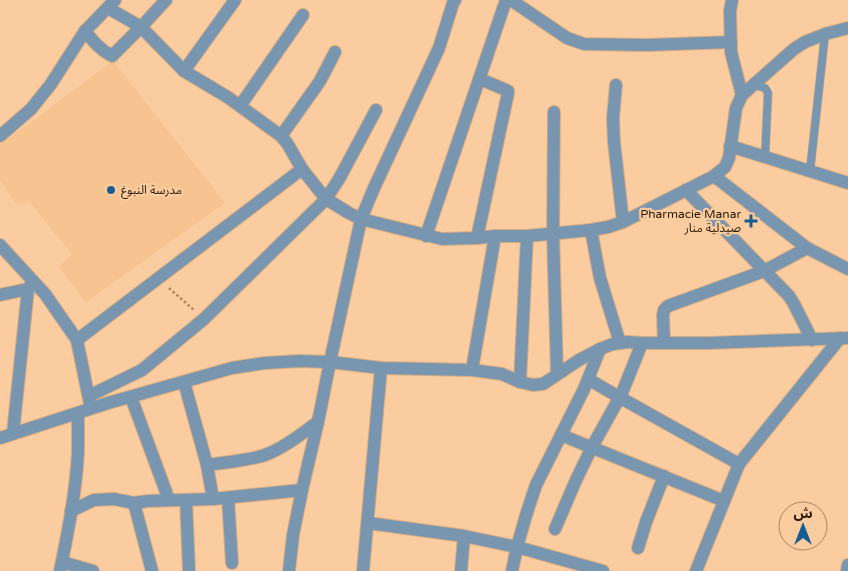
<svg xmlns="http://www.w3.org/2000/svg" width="848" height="571" viewBox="0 0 848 571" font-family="'Varela Round','Noto Sans Arabic',sans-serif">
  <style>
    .built { fill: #f7c390 }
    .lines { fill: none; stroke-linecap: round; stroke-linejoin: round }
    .lane-casing { stroke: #d6ac84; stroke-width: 9 }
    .street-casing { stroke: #d6ac84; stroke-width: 14 }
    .path { stroke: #a98663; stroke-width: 2.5; stroke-dasharray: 2.5 2.5; stroke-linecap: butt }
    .lane { stroke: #7896b0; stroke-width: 8 }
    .street { stroke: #7896b0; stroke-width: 12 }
    .poi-dot { fill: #165e92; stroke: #fbcc9f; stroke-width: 2 }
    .labels { text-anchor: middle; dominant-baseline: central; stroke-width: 4.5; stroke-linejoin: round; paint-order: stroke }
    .poi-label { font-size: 12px; fill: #2b1a08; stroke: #fbcc9f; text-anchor: start }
  </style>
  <rect width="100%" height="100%" fill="#fbcc9f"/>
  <!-- built -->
  <path class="built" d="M 113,61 L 225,203 L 86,302 L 59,267 L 72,254 L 28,200 L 17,205 L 0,180 L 0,145 Z"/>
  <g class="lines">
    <!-- lane casing -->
    <g class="lane-casing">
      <g id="lane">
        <path d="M 754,85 L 765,88 L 768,93 L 765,157"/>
        <path d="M 810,171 L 825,34"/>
      </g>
    </g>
    <!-- street casing -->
    <g class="street-casing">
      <g id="street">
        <path d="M 511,0 L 567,38 L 584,44 L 647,45 L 731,42"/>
        <path d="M 732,0 L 730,11 L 731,52 L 742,95"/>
        <path d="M 108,8 L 141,27 L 184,71 L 229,98 L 281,136 L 287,143 L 302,169 L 326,199 L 349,213 L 361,219 L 442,239 L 477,238 L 495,236 L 527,236 L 591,230 L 608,227 L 623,222 L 714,176 L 725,167 L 729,158 L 736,108 L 742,95 L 794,49 L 805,42 L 825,34 L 848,28"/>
        <path d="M 85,31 C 93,41 100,50 112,56 L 141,27 L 166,0"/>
        <path d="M 184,71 L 235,0"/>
        <path d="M 616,85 L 613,118 L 614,142 L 623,222"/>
        <path d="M 240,106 L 303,15"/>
        <path d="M 554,112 L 553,233 L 557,374"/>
        <path d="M 0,136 L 31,109 L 51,84 L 85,31 L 115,0"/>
        <path d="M 281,136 L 320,81 L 335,52"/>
        <path d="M 730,146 L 848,183"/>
        <path d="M 714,176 L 807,248 L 848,269"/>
        <path d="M 686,190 L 789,296 L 794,304 L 812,340"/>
        <path d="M 591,230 L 600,278 L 620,343"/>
        <path d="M 426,236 L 506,0"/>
        <path d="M 477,238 L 508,93 L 508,91 L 506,90 L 480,79"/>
        <path d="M 0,245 L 45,294 L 77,340 L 90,404"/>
        <path d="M 0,295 L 28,289"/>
        <path d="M 77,340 L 302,169"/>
        <path d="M 664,343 L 663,315 L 664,310 L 668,306 L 764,271 L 807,248"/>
        <path d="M 472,370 L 495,236"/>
        <path d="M 588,379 L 619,397 L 739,464"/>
        <path d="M 184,382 L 207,465 L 213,499"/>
        <path d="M 520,382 L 527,236"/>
        <path d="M 89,396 L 142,370 L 204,319 L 326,199 L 339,179 L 376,110"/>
        <path d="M 131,397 L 169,500"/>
        <path d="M 13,433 L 28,289 L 33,282"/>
        <path d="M 561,435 L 724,501"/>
        <path d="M 0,438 L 108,403 L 232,368 L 265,363 L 299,361 L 330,362 L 381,368 L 472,370 L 502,374 L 520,382 L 533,385 L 543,384 L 579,360 L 600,349 L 613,344 L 627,342 L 642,343 L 709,343 L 848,338"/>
        <path d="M 207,465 C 226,462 246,461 265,455 C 284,448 301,434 318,422"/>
        <path d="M 228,498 L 232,563"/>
        <path d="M 186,500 L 189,571"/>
        <path d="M 134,503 L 152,571"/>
        <path d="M 71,511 L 94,500 L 114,499 L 134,503 L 148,501 L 213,499 L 302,490"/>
        <path d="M 368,523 L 464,536 L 517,547 L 603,571"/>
        <path d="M 555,529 L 576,480 L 592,447 L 622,393 L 642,343"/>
        <path d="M 638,548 L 646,522 L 664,476"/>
        <path d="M 62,562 L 93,571"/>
        <path d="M 60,571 C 68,532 76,492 78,452 C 78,439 78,426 78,414"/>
        <path d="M 289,571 L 293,535 L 302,490 L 318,422 L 330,362 L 361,219 L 374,188 L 439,48 L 453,3 L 455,0"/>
        <path d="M 363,571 L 381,368"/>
        <path d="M 461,571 L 464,536"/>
        <path d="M 512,571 L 517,547 L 527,512 L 536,485 L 584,389 L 600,349"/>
        <path d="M 696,571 L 739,464 L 840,338"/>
        <path d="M 847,571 L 848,565"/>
      </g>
    </g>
    <!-- path -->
    <path class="path" d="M 169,288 L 195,311"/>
    <!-- lane -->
    <use href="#lane" class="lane"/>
    <!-- street -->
    <use href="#street" class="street"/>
  </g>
  <!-- markers -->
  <g class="poi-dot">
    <circle cx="111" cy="190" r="5"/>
    <path d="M748.5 213.5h5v5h5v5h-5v5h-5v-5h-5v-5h5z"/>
  </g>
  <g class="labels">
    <!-- poi labels -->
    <g class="poi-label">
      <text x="121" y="190">مدرسة النبوغ</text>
      <text x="741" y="214" text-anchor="end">Pharmacie Manar<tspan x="741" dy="14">صيدلية منار</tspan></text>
    </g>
  </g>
  <!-- north arrow -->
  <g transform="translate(803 526)"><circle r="24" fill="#fbcc9f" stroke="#a88563"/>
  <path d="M0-4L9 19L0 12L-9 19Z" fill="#165e92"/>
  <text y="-8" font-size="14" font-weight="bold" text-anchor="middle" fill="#2b1a08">ش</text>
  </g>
</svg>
